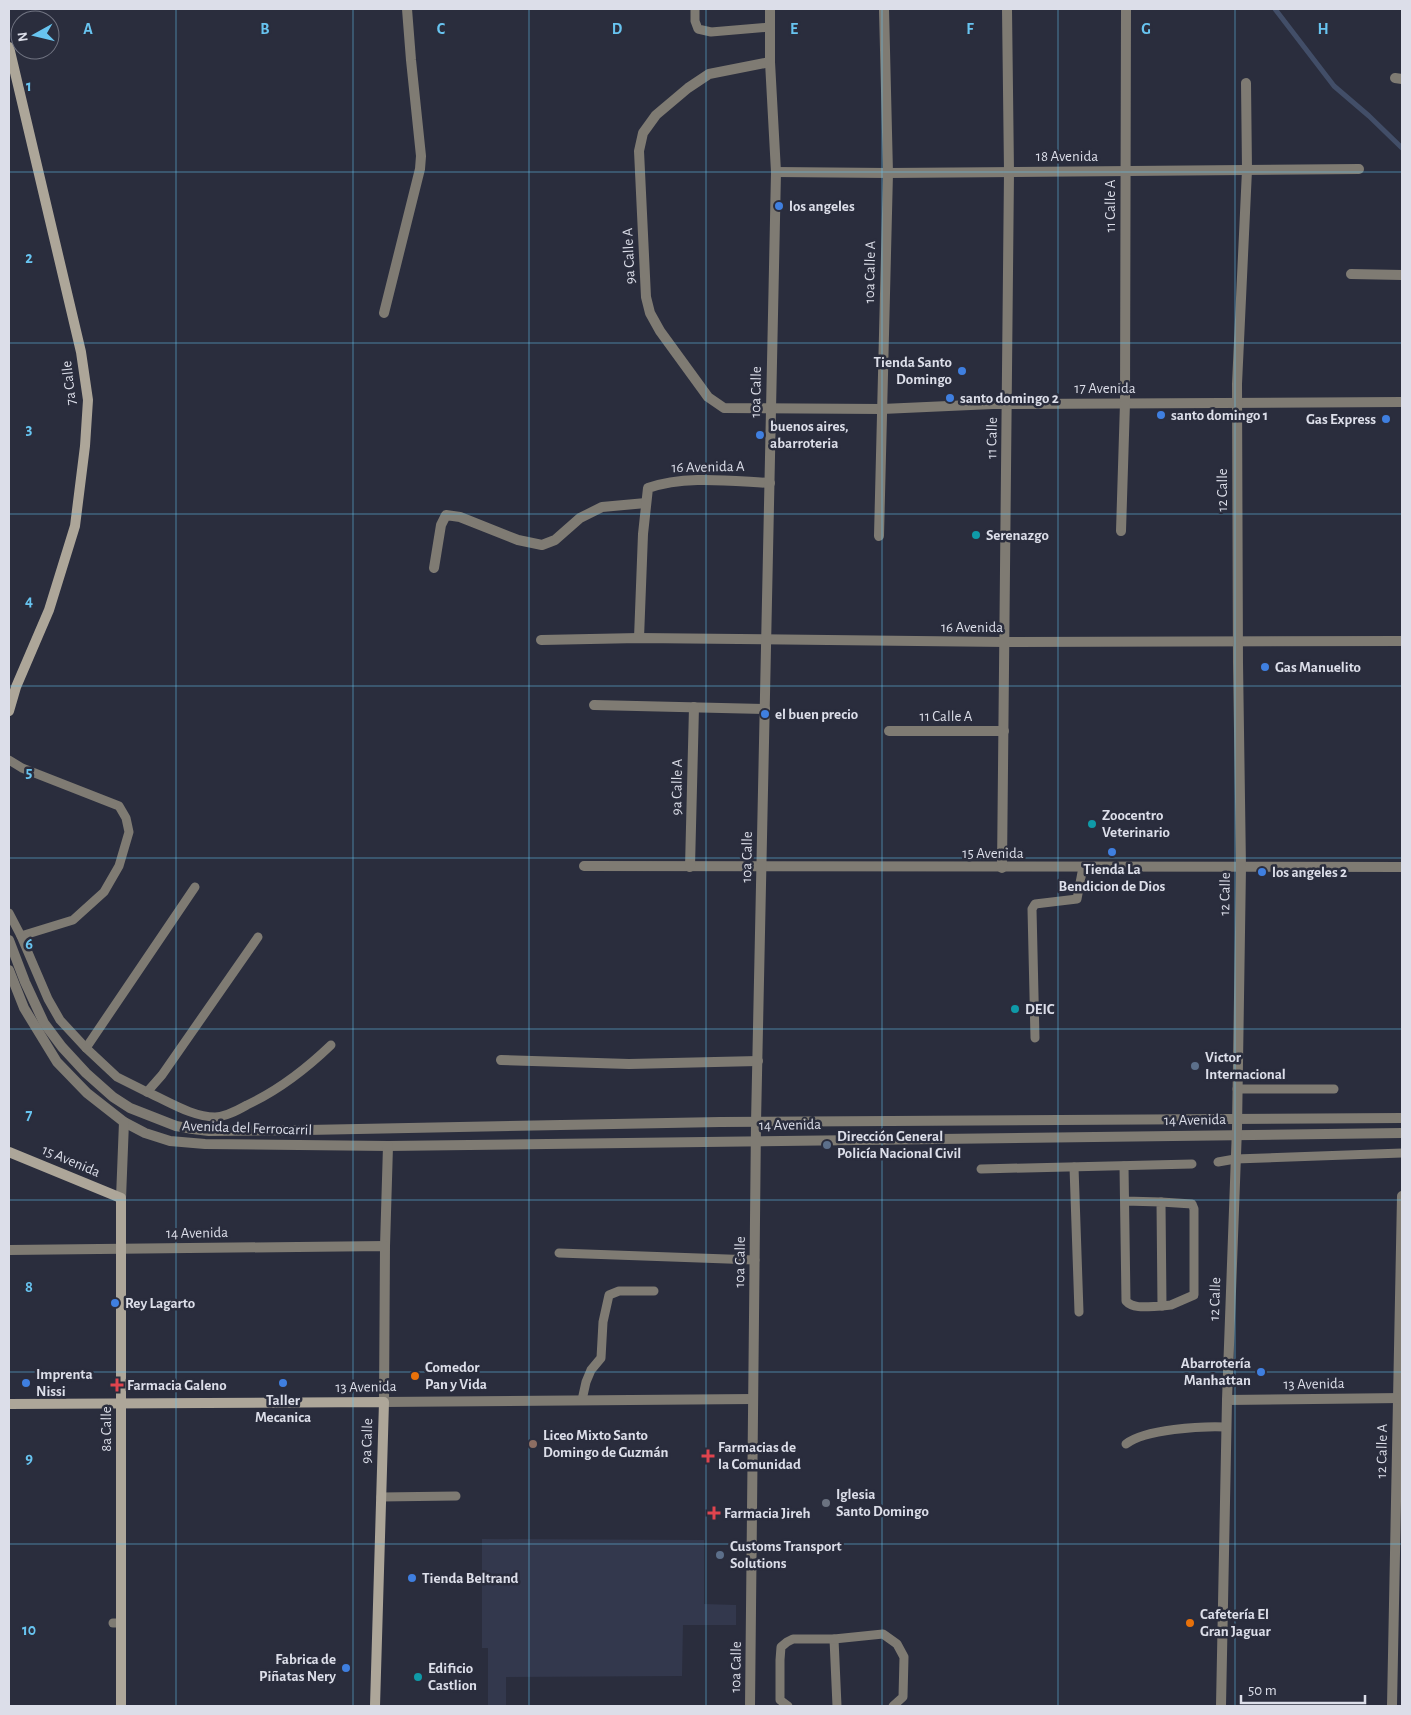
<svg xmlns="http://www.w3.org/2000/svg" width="1411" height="1715" viewBox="0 0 1411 1715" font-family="'Alegreya Sans',sans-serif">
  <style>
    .built { fill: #33384d }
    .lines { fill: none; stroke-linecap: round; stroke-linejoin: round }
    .stream { stroke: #424e68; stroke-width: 5 }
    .service { stroke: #7f7b73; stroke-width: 9 }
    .minor { stroke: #7f7b73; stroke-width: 10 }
    .tertiary { stroke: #7f7b73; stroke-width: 10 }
    .secondary { stroke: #ada699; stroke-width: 10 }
    .grid { fill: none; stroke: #68c4f0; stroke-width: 1; stroke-opacity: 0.55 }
    .shop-dot { fill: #3f7fe0; stroke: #2a2d3d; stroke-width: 2 }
    .culture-dot { fill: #0f9aa8; stroke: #2a2d3d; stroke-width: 2 }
    .service-dot { fill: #5c6f8a; stroke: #2a2d3d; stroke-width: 2 }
    .food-dot { fill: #e8710a; stroke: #2a2d3d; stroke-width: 2 }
    .health-dot { fill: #e0444e; stroke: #2a2d3d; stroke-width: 2 }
    .education-dot { fill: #8d6e63; stroke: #2a2d3d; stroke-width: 2 }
    .worship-dot { fill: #6b7280; stroke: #2a2d3d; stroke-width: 2 }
    .labels { text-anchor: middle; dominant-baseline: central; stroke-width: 5; stroke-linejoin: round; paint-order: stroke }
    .street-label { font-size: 15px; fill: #dcdee9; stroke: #2a2d3d }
    .poi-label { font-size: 15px; font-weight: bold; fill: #dcdee9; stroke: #2a2d3d; text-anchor: start }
    .grid-label { font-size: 16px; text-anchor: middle; font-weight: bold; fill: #68c4f0; stroke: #2a2d3d; stroke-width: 5; stroke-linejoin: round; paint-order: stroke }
  </style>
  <rect width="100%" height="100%" fill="#2a2d3d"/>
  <!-- built -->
  <path class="built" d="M 482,1539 L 704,1540 L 704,1604 L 736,1605 L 736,1625 L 683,1625 L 682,1676 L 506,1677 L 506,1706 L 488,1706 L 488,1648 L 482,1648 Z"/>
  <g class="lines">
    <!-- stream -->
    <path class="stream" d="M 1275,9 L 1334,86 L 1369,116 L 1402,148"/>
    <!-- service -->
    <g class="service">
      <path d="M 695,9 L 695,21 L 698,29 L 711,32 L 770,27"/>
      <path d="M 9,760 L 22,768 L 119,806 L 126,818 L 129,832 L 119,866 L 104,892 L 73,920 L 21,936"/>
      <path d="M 9,913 L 21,936 L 48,999 L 60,1020 L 86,1048 L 117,1077 L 147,1092 L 162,1075 L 258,937"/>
      <path d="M 1035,1038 L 1032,909 L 1035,904 L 1077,899 L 1083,867"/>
      <path d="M 86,1048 L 195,887"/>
      <path d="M 1237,1089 L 1334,1089"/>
      <path d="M 147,1092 C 168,1101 192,1117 215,1117 C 226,1117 238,1110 247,1105 C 279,1090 305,1070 331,1045"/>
      <path d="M 1218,1162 L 1235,1159 L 1402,1153"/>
      <path d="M 1124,1166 L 1126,1301 C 1134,1310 1151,1306 1162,1306 L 1161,1202 L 1125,1201"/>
      <path d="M 1074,1167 L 1079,1312"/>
      <path d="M 981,1169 L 1192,1164"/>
      <path d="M 1161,1202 L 1192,1204 L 1194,1209 L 1194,1295 L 1171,1305 L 1162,1306"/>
      <path d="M 559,1253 L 755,1260"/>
      <path d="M 582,1400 L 586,1382 L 591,1370 L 601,1358 L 603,1322 L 609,1295 L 619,1291 L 654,1291"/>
      <path d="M 1126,1444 C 1145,1429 1202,1426 1226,1427"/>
      <path d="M 381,1497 L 456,1496"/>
      <path d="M 113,1623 L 120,1623"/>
      <path d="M 834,1639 L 837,1706"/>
      <path d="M 788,1706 L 780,1700 L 780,1660 L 781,1647 L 787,1642 L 793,1639 L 834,1639 L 883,1634 L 897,1644 L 904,1657 L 903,1697 L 893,1706"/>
    </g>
    <!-- minor -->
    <g class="minor">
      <path d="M 770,62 L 709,74 L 688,88 L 656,115 L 643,133 L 639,151 L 646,297 L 650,313 L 660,331 L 708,397 L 724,408 L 882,409 L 993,404 L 1402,402"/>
      <path d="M 1395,78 L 1402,79"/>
      <path d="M 776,172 L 888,173 L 1359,169"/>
      <path d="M 1351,274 L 1402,275"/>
      <path d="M 384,313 L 420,169 L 421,156 L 411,60 L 407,9"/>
      <path d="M 1121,531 L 1125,403 L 1126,9"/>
      <path d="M 879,536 L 888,173 L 884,9"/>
      <path d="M 434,568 L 441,525 L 446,515 L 460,517 L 518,540 L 542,545 L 555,540 L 580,518 L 602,507 L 646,503"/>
      <path d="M 639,638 L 643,534 L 648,488 C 685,475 730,481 770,483"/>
      <path d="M 541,640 L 639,638 L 1005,642 L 1402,641"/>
      <path d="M 594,705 L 765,709"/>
      <path d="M 889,731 L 1004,731"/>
      <path d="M 584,866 L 1402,867"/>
      <path d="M 690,867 L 694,707"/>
      <path d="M 1002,868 L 1009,172 L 1007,9"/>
      <path d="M 9,940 L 25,982 L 44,1023 L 62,1047 L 86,1073 L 113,1097 L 130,1108 L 176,1126 L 193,1129 L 209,1131 L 307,1130 L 720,1122 L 1402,1118"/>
      <path d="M 9,970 L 24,1008 L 57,1062 L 87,1093 L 124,1122 L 145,1133 L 170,1141 L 205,1144 L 388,1146 L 1402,1133"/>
      <path d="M 501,1060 L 629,1064 L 758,1061"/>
      <path d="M 121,1198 L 124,1122"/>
      <path d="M 385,1246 L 388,1146"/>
      <path d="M 1227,1400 L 1237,1128 L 1241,867 L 1238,663 L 1237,384 L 1247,170 L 1246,83"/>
      <path d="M 384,1402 L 753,1399"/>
      <path d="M 750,1706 L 756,1123 L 776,172 L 770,62 L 770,9"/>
      <path d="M 1392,1706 L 1402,1196"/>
    </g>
    <!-- tertiary -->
    <g class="tertiary">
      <path d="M 9,1250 L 385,1246 L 384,1402"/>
      <path d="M 1221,1706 L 1227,1400 L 1402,1398"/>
    </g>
    <!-- secondary -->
    <g class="secondary">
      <path d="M 9,47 L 81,352 L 88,400 L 85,446 L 75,526 L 49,610 L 16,687 L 9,711"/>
      <path d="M 9,1152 L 121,1198 L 121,1706"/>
      <path d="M 9,1404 L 384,1402 L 375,1706"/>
    </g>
  </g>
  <!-- grid -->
  <path class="grid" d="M 176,9 L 176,1706M 353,9 L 353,1706M 529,9 L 529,1706M 706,9 L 706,1706M 882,9 L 882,1706M 1058,9 L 1058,1706M 1235,9 L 1235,1706M 9,172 L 1402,172M 9,343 L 1402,343M 9,514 L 1402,514M 9,686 L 1402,686M 9,858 L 1402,858M 9,1029 L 1402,1029M 9,1200 L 1402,1200M 9,1372 L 1402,1372M 9,1544 L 1402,1544"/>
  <!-- markers -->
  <g class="shop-dot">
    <circle cx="779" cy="206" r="5"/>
    <circle cx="962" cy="371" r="5"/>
    <circle cx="950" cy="398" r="5"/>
    <circle cx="1161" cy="415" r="5"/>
    <circle cx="1386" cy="419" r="5"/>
    <circle cx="760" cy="435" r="5"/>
    <circle cx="1265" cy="667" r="5"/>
    <circle cx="765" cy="714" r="5"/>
    <circle cx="1112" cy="852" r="5"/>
    <circle cx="1262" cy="872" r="5"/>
    <circle cx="115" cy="1303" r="5"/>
    <circle cx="1261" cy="1372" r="5"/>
    <circle cx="26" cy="1383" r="5"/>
    <circle cx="283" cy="1383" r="5"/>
    <circle cx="412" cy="1578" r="5"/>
    <circle cx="346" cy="1668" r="5"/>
  </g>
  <g class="culture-dot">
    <circle cx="976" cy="535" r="5"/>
    <circle cx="1092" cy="824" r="5"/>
    <circle cx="1015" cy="1009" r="5"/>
    <circle cx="418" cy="1677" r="5"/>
  </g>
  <g class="service-dot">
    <circle cx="1195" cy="1066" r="5"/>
    <circle cx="827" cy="1145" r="5"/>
    <circle cx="720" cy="1555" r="5"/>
  </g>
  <g class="food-dot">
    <circle cx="415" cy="1376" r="5"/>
    <circle cx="1190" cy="1623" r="5"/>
  </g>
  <g class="health-dot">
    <path d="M114.5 1377.5h5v5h5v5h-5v5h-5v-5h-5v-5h5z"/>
    <path d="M705.5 1448.5h5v5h5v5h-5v5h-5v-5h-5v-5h5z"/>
    <path d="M711.5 1505.5h5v5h5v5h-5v5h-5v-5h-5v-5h5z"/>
  </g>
  <circle class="education-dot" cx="533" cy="1444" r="5"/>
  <circle class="worship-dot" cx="826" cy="1503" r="5"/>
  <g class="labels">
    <!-- street labels -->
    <g class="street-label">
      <text x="1067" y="156">18 Avenida</text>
      <text transform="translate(1110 206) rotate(-90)">11 Calle A</text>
      <text transform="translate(629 256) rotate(-93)">9a Calle A</text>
      <text transform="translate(870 272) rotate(-89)">10a Calle A</text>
      <text transform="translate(69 383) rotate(-96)">7a Calle</text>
      <text x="1105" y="388">17 Avenida</text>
      <text transform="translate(756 392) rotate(-89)">10a Calle</text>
      <text transform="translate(992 438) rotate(-89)">11 Calle</text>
      <text transform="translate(708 467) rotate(-1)">16 Avenida A</text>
      <text transform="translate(1222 490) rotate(-90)">12 Calle</text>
      <text x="972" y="627">16 Avenida</text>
      <text x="946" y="716">11 Calle A</text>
      <text transform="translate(677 787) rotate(-89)">9a Calle A</text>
      <text x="993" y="853">15 Avenida</text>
      <text transform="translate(747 857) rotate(-89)">10a Calle</text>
      <text transform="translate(1225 894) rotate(-89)">12 Calle</text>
      <text transform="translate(1195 1120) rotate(-1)">14 Avenida</text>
      <text transform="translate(790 1125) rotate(-1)">14 Avenida</text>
      <text transform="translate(247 1128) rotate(2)">Avenida del Ferrocarril</text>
      <text transform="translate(71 1161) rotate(23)">15 Avenida</text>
      <text transform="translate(197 1233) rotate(-1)">14 Avenida</text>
      <text transform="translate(740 1262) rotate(-89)">10a Calle</text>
      <text transform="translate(1215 1299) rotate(-88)">12 Calle</text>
      <text transform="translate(1314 1384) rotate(-1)">13 Avenida</text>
      <text transform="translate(366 1387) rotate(-1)">13 Avenida</text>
      <text transform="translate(106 1429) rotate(-90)">8a Calle</text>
      <text transform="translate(367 1441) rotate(-88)">9a Calle</text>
      <text transform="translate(1382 1451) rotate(-89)">12 Calle A</text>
      <text transform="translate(736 1667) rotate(-89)">10a Calle</text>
    </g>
    <!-- poi labels -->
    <g class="poi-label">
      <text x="789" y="206">los angeles</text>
      <text x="952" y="362" text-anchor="end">Tienda Santo<tspan x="952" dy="17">Domingo</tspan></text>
      <text x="960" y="398">santo domingo 2</text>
      <text x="1171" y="415">santo domingo 1</text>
      <text x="1376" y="419" text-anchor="end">Gas Express</text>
      <text x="770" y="426">buenos aires,<tspan x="770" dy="17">abarroteria</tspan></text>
      <text x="986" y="535">Serenazgo</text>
      <text x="1275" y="667">Gas Manuelito</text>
      <text x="775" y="714">el buen precio</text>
      <text x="1102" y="815">Zoocentro<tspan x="1102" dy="17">Veterinario</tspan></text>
      <text x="1112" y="869" text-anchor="middle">Tienda La<tspan x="1112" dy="17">Bendicion de Dios</tspan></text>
      <text x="1272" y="872">los angeles 2</text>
      <text x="1025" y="1009">DEIC</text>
      <text x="1205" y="1057">Victor<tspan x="1205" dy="17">Internacional</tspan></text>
      <text x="837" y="1136">Dirección General<tspan x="837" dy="17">Policía Nacional Civil</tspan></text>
      <text x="125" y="1303">Rey Lagarto</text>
      <text x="1251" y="1363" text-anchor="end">Abarrotería<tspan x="1251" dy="17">Manhattan</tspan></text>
      <text x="425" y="1367">Comedor<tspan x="425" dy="17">Pan y Vida</tspan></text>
      <text x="36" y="1374">Imprenta<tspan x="36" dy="17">Nissi</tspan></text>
      <text x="127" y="1385">Farmacia Galeno</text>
      <text x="283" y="1400" text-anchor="middle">Taller<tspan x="283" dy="17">Mecanica</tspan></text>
      <text x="543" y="1435">Liceo Mixto Santo<tspan x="543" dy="17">Domingo de Guzmán</tspan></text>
      <text x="718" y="1447">Farmacias de<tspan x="718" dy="17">la Comunidad</tspan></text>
      <text x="836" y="1494">Iglesia<tspan x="836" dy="17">Santo Domingo</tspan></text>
      <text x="724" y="1513">Farmacia Jireh</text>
      <text x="730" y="1546">Customs Transport<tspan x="730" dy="17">Solutions</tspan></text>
      <text x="422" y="1578">Tienda Beltrand</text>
      <text x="1200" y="1614">Cafetería El<tspan x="1200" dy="17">Gran Jaguar</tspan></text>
      <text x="336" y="1659" text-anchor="end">Fabrica de<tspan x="336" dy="17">Piñatas Nery</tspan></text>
      <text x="428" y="1668">Edificio<tspan x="428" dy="17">Castlion</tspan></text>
    </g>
  </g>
  <g class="grid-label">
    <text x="88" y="34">A</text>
    <text x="265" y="34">B</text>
    <text x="441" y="34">C</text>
    <text x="617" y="34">D</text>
    <text x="794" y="34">E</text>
    <text x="970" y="34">F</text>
    <text x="1146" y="34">G</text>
    <text x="1323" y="34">H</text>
    <text x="29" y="91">1</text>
    <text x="29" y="263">2</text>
    <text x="29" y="434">3</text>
    <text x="29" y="606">4</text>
    <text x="29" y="777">5</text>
    <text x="29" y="949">6</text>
    <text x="29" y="1120">7</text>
    <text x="29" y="1292">8</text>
    <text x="29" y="1463">9</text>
    <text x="29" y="1635">10</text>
  </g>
  <!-- border -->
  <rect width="1411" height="1715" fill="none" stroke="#dcdee9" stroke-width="20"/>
  <!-- north arrow -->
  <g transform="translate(35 35) rotate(262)"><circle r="24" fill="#2a2d3d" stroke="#717482"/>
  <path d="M0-4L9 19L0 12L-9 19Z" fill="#68c4f0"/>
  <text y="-8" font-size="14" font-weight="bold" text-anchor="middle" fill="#dcdee9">N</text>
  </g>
  <!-- scale -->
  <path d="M1241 1695v8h124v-8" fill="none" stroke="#dcdee9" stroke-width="2.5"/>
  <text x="1248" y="1695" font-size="15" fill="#dcdee9" stroke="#2a2d3d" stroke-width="4" paint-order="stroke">50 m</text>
</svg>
